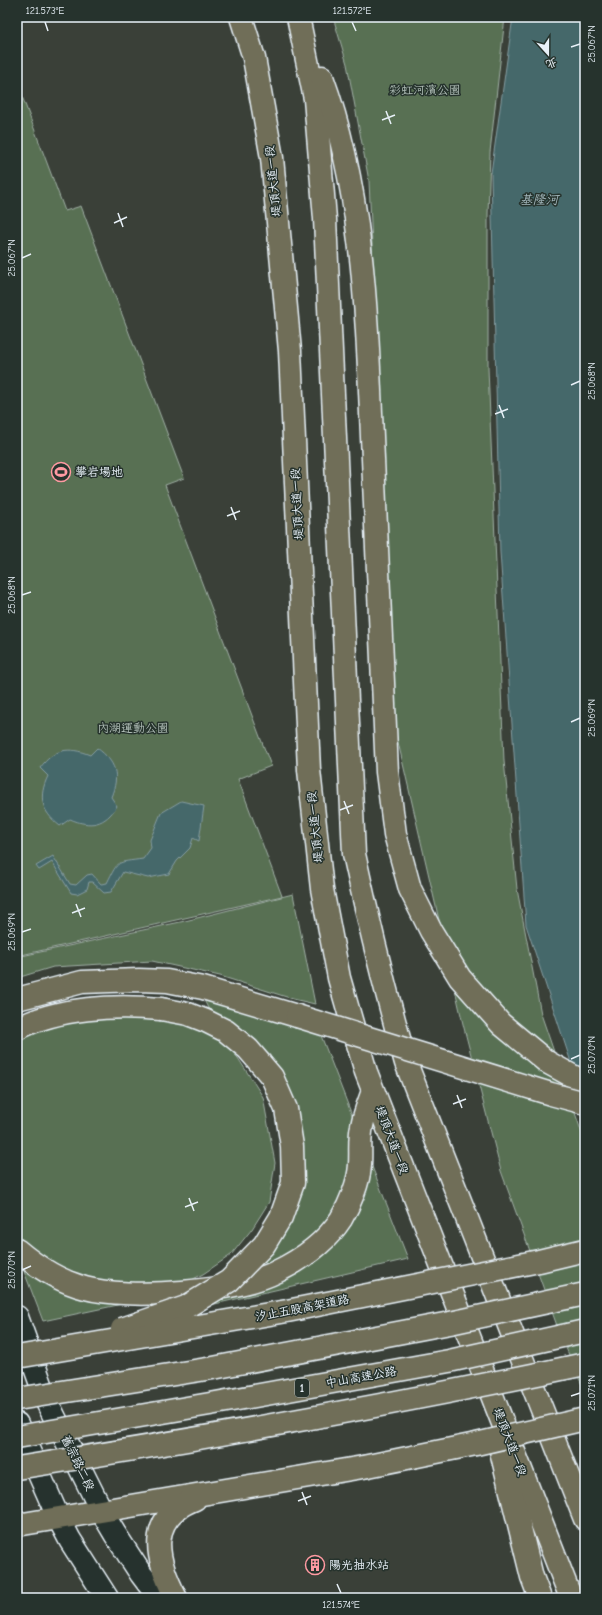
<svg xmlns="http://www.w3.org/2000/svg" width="602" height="1615" viewBox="0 0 602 1615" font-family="'Comic Neue','LXGW WenKai TC',sans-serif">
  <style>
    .green { fill: #596f53; stroke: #a0b0a6 }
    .water { fill: #44676a; stroke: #869ea3 }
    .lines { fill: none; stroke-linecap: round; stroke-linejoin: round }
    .secondary-casing { stroke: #e8f1f8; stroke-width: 25 }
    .highway-casing { stroke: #e8f1f8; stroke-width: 25 }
    .secondary { stroke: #26332d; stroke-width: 22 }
    .highway { stroke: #706e59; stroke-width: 22 }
    .highway-bridge-casing { stroke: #e8f1f8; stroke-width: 25; stroke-linecap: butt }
    .highway-bridge { stroke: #706e59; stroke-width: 22 }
    .ticks { fill: none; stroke: #e8f1f8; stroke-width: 1.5 }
    .labels { text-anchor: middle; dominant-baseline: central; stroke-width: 3; stroke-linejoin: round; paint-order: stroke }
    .shield { fill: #26332d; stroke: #aeb8bb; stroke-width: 1 }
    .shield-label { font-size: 11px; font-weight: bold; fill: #e8f1f8 }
    .park-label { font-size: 12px; fill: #afbdb6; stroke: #26332d }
    .street-label { font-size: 12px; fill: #e8f1f8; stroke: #26332d }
    .poi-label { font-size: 12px; fill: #e8f1f8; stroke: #26332d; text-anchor: start }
    .water-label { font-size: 13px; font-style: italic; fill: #a6babf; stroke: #26332d }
    .neatline { fill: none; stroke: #e8f1f8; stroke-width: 1.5 }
    .ticks-label { font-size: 10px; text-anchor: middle; fill: #e8f1f8 }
  </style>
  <rect width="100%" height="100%" fill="#3a4038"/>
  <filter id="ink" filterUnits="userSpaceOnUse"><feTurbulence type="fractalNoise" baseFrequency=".025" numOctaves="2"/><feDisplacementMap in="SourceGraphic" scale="8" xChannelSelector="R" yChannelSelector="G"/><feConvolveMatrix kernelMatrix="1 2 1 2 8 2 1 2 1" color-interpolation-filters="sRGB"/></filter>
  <g filter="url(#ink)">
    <!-- green -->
    <g class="green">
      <path d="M 333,17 L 505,17 L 490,152 L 488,214 L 488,368 L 504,761 L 517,889 L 541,1014 L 585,1142 L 585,1392 L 560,1334 L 501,1171 L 463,1024 L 395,729 L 369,181 L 347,64 Z"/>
      <path d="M 17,83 L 65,211 L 81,206 L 184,478 L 165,485 L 271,766 L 238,779 L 282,896 L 17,956 Z"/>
      <path d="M 293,894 L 315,1004 L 293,999 L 220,976 L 152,961 L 53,967 L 17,978 L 17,957 L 185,921 Z"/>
      <path d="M 201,994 L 320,1033 L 408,1259 L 202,1307 L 234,1275 L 292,1188 L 288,1106 L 270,1055 L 211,1014 Z"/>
      <path d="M 154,1012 L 214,1032 L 238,1058 L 263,1097 L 275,1163 L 269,1202 L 252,1229 L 231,1255 L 203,1274 L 160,1296 L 43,1321 L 17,1253 L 17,1032 L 32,1026 Z"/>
    </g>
    <!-- water -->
    <g class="water">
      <path d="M 513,17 L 585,17 L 585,1105 L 526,925 L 500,552 L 491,173 Z"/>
      <path d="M 97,748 C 116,762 120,775 111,797 L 117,806 C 105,825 91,828 70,819 L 60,826 C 41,811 38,797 48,776 L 40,768 C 54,749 68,746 90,755 Z"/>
      <path d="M 181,801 L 204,806 L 199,841 L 193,838 L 190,848 L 177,861 L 169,874 L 148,878 L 123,872 L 111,892 L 104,893 L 92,882 L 89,882 L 87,889 L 77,894 L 71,893 L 52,862 L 39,870 L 36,866 L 53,856 L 70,884 L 76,885 L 87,875 L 92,874 L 101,884 L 107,883 C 119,859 116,863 143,859 L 151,848 L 150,840 L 161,813 Z"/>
    </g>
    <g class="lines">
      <!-- secondary casing -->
      <g class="secondary-casing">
        <g id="secondary">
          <path d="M 17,1317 L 48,1404 L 102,1512 L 115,1534 L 141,1574 L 159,1598"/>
          <path d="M 17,1424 L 59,1519 L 70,1540 L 107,1598"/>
        </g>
      </g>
      <!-- highway casing -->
      <g class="highway-casing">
        <g id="highway">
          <path d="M 241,17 L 254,58 L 272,158 L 290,351 L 309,770 L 322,889 L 339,978 L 366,1072 L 571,1598"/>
          <path d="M 298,17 L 315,99 L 325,219 L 354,854 C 369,924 386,994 406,1063 L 585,1519"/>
          <path d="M 322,77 C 366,198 367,331 373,459 C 377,564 382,668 387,772 L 395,834 L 410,889 L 431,931 L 460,978 L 501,1024 L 547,1062 L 585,1083"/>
          <path d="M 17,999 L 82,982 L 139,980 L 167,981 L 203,988 L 297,1016"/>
          <path d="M 17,1029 C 58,1007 115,1005 161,1009"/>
          <path d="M 17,1250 C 37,1267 59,1281 85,1288 C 128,1300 237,1292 276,1272 C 301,1260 326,1242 341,1219 C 350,1204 359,1182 360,1165 C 361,1152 359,1138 362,1126 C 364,1114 369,1102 373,1091"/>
          <path d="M 501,1451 L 532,1577 L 540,1598"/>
          <path d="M 17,1525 L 363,1467"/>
          <path d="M 176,1598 C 156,1560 145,1518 195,1499"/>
        </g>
      </g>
      <!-- secondary -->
      <use href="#secondary" class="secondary"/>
      <!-- highway -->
      <use href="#highway" class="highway"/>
      <!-- highway-bridge casing -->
      <g class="highway-bridge-casing">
        <g id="highway-bridge">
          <path d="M 297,1016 L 551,1094 L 585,1103"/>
          <path d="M 122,1329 L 186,1307 L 229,1281 L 264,1245 L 281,1217 L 293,1183 L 292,1146 L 286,1109 L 272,1077 L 248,1049 L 226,1031 L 206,1021 L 188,1014 L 161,1009"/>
          <path d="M 17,1357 L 287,1311 L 539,1261 L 585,1250"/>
          <path d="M 17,1399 L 213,1368 L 450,1323 L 585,1294"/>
          <path d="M 17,1437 L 210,1404 L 449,1361 L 585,1331"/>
          <path d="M 363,1467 L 476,1444 L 585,1419"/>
          <path d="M 17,1468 C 207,1438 397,1404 585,1364"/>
        </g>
      </g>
      <!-- highway-bridge -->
      <use href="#highway-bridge" class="highway-bridge"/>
    </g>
  </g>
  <!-- ticks -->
  <path class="ticks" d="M 45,22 L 48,31M 352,22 L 356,31M 571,47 L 580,44M 386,111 L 391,124M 382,120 L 395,115M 118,213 L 123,227M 114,223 L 127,217M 22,258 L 31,254M 571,385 L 580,381M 499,405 L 504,418M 495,414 L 508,409M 231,507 L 236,520M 227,516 L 240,511M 22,595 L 31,592M 571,722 L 580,718M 344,801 L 349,814M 340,810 L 353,805M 76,904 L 81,917M 72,913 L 85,908M 22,932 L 31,929M 571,1059 L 580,1055M 457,1095 L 462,1108M 453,1104 L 466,1099M 189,1198 L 194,1211M 185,1207 L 198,1202M 22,1270 L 31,1266M 571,1396 L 580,1393M 302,1492 L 307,1505M 298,1501 L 311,1496M 337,1584 L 341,1593"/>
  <!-- icons -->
  <defs>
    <g id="stadium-ring" transform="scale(1)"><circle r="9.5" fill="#26332d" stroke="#ff9aa2" stroke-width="1.5"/><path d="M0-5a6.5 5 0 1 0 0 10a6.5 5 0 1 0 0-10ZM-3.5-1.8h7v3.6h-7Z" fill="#ff9aa2"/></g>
    <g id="building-ring" transform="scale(1)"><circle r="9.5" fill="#26332d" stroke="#ff9aa2" stroke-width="1.5"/><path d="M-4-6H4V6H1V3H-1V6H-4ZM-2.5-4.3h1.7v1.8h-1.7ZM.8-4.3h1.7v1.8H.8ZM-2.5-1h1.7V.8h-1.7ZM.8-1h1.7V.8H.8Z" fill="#ff9aa2"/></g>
  </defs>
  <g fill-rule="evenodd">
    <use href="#stadium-ring" x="61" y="472"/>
    <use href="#building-ring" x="315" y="1565"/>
  </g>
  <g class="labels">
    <!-- shield labels -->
    <rect class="shield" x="295" y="1379" width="14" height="18" rx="3"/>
    <g class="shield-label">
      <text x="302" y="1388">1</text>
    </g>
    <!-- park labels -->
    <g class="park-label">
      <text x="425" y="90">彩虹河濱公園</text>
      <text x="133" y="728">內湖運動公園</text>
    </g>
    <!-- street labels -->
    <g class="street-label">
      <text transform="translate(273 181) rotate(-96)">堤頂大道一段</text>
      <text transform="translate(297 504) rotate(-93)">堤頂大道一段</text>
      <text transform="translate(315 827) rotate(-96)">堤頂大道一段</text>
      <text transform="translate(392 1140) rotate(69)">堤頂大道一段</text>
      <text transform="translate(302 1308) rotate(-11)">汐止五股高架道路</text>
      <text transform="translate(361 1377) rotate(-10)">中山高速公路</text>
      <text transform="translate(510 1442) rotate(69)">堤頂大道一段</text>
      <text transform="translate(78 1463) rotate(64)">舊宗路二段</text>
    </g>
    <!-- poi labels -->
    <g class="poi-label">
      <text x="75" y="472">攀岩場地</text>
      <text x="329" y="1565">陽光抽水站</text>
    </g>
    <!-- water labels -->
    <g class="water-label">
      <text x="539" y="199">基隆河</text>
    </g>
  </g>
  <!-- margin -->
  <rect width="602" height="1615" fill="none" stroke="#26332d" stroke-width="44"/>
  <!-- north arrow -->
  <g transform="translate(548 54) rotate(159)" stroke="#26332d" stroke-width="3" paint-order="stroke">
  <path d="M0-3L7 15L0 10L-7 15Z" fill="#e8f1f8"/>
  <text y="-6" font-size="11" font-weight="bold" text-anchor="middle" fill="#e8f1f8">北</text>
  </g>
  <rect x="22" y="22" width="558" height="1571" class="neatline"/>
  <g class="ticks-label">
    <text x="45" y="14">121.573°E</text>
    <text x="352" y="14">121.572°E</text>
    <text transform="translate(591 44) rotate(-90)" y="4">25.067°N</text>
    <text transform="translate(11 258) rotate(-90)" y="4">25.067°N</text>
    <text transform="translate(591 381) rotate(-90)" y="4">25.068°N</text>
    <text transform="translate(11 595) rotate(-90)" y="4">25.068°N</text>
    <text transform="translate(591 718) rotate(-90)" y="4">25.069°N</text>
    <text transform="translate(11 932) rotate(-90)" y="4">25.069°N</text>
    <text transform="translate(591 1055) rotate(-90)" y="4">25.070°N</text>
    <text transform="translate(11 1270) rotate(-90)" y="4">25.070°N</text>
    <text transform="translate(591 1393) rotate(-90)" y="4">25.071°N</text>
    <text x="341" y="1608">121.574°E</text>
  </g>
</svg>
